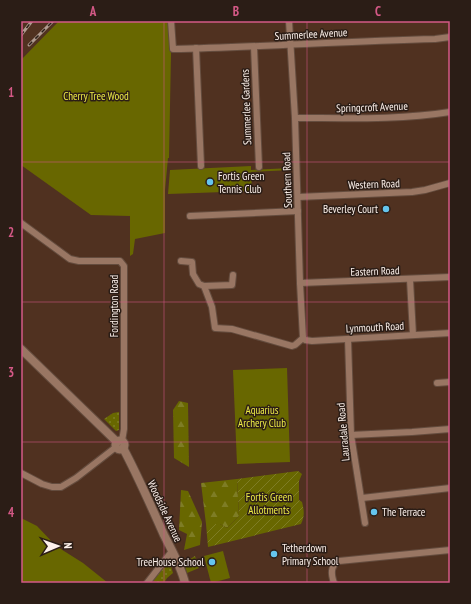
<svg xmlns="http://www.w3.org/2000/svg" width="471" height="604" viewBox="0 0 471 604" font-family="'PT Sans Narrow',sans-serif">
  <style>
    .grass { fill: url(#grass-dots) }
    .forest { fill: url(#forest-firs) }
    .park { fill: #686700 }
    .garden { fill: url(#garden-furrows) }
    .lines { fill: none; stroke-linecap: round; stroke-linejoin: round }
    .street-casing { stroke: #644c3e; stroke-width: 8 }
    .secondary-casing { stroke: #644c3e; stroke-width: 10 }
    .street { stroke: #997663; stroke-width: 6 }
    .secondary { stroke: #997663; stroke-width: 8 }
    .rail-casing { stroke: #af9a8f; stroke-width: 3 }
    .rail { stroke: #2b1d16; stroke-width: 1.5; stroke-dasharray: 4.5; stroke-linecap: butt }
    .grid { fill: none; stroke: #d45986; stroke-width: 1; stroke-opacity: 0.55 }
    .poi-dot { fill: #65c5ee; stroke: #2b1d16; stroke-width: 1.5 }
    .labels { text-anchor: middle; dominant-baseline: central; stroke-width: 3; stroke-linejoin: round; paint-order: stroke }
    .street-label { font-size: 11px; fill: #fdf1eb; stroke: #2b1d16 }
    .park-label { font-size: 11px; fill: #eeec47; stroke: #2b1d16 }
    .poi-label { font-size: 11px; fill: #fdf1eb; stroke: #2b1d16; text-anchor: start }
    .neatline { fill: none; stroke: #d45986; stroke-width: 1.5 }
    .grid-label { font-size: 13px; text-anchor: middle; font-weight: bold; fill: #d45986 }
  </style>
  <defs>
    <pattern id="grass-dots" width="8" height="8" patternUnits="userSpaceOnUse"><rect width="8" height="8" fill="#686700"/><path d="M2 2h.1M6 6h.1" fill="none" stroke="#7e7d25" stroke-width="1.8" stroke-linecap="round"/></pattern>
    <pattern id="forest-firs" width="22" height="20" patternUnits="userSpaceOnUse"><rect width="22" height="20" fill="#686700"/><path d="M5 1l3.5 6h-7zM16 11l3.5 6h-7z" fill="#7e7d25"/></pattern>
    <pattern id="garden-furrows" width="10" height="10" patternUnits="userSpaceOnUse"><rect width="10" height="10" fill="#686700"/><path d="M-1 1l2-2M0 10L10 0M9 11l2-2" fill="none" stroke="#7e7d25"/></pattern>
  </defs>
  <rect width="100%" height="100%" fill="#503120"/>
  <!-- grass -->
  <g class="grass">
    <path d="M 119,412 L 119,430 L 116,431 L 104,419 L 113,413 Z"/>
    <path d="M 169,560 L 173,573 L 167,578 L 164,583 L 150,583 Z"/>
  </g>
  <!-- forest -->
  <g class="forest">
    <path d="M 179,401 L 188,403 L 189,467 L 174,458 L 173,410 Z"/>
    <path d="M 237,479 L 239,516 L 227,528 L 220,524 L 206,524 L 201,483 Z"/>
    <path d="M 181,490 L 188,491 L 202,522 L 200,545 L 184,550 L 187,534 L 179,530 Z"/>
    <path d="M 195,556 L 199,568 L 187,573 L 184,563 Z"/>
  </g>
  <!-- park -->
  <g class="park">
    <path d="M 59,21 L 169,21 L 171,53 L 169,158 L 168,158 L 165,190 L 165,233 L 135,239 L 133,254 L 130,256 L 130,216 L 91,215 L 21,165 L 21,60 Z"/>
    <path d="M 251,166 L 251,170 L 292,168 L 292,170 L 251,172 L 252,191 L 168,194 L 170,170 Z"/>
    <path d="M 287,368 L 290,462 L 237,464 L 233,370 Z"/>
    <path d="M 21,518 L 37,526 L 56,546 L 83,563 L 108,583 L 21,583 Z"/>
    <path d="M 223,551 L 230,578 L 211,583 L 204,556 Z"/>
  </g>
  <!-- garden -->
  <path class="garden" d="M 298,471 L 302,474 L 299,481 L 299,500 L 302,502 C 304,510 305,516 301,524 L 208,547 L 206,524 L 220,524 L 227,528 L 239,516 L 237,479 Z"/>
  <g class="lines">
    <!-- street casing -->
    <g class="street-casing">
      <g id="street">
        <path d="M 171,21 L 173,49 C 261,47 348,41 435,39 L 450,37"/>
        <path d="M 289,21 L 295,118 L 300,283 L 303,338"/>
        <path d="M 254,47 L 259,167"/>
        <path d="M 196,48 L 201,166"/>
        <path d="M 295,118 C 347,118 399,120 450,112"/>
        <path d="M 298,197 L 412,192 L 425,190 L 450,183"/>
        <path d="M 190,216 L 298,211"/>
        <path d="M 21,223 L 70,259 L 79,261 L 120,261 L 124,266 L 124,429 L 122,441"/>
        <path d="M 181,261 L 192,262 L 193,274 L 199,284 L 204,286 L 232,285 L 233,275"/>
        <path d="M 410,280 L 413,335"/>
        <path d="M 300,283 L 450,277"/>
        <path d="M 204,286 L 212,307 L 215,328 L 232,329 L 292,346 L 295,345 L 303,338"/>
        <path d="M 303,338 L 305,340 L 312,341 L 450,333"/>
        <path d="M 348,339 L 351,435 L 365,523"/>
        <path d="M 437,383 L 450,382"/>
        <path d="M 351,435 L 412,432 L 450,429"/>
        <path d="M 21,473 L 42,484 L 52,487 L 61,487 L 76,478 L 116,447"/>
        <path d="M 362,498 L 450,488"/>
        <path d="M 147,583 L 172,551"/>
        <path d="M 334,583 C 331,574 330,566 339,561 L 450,550"/>
      </g>
    </g>
    <!-- secondary casing -->
    <g class="secondary-casing">
      <g id="secondary">
        <path d="M 21,349 L 117,442"/>
        <circle cx="120" cy="445" r="4.5"/>
        <path d="M 123,448 C 138,476 151,506 164,535 C 172,551 181,566 185,583"/>
      </g>
    </g>
    <!-- street -->
    <use href="#street" class="street"/>
    <!-- secondary -->
    <use href="#secondary" class="secondary"/>
    <!-- rail casing -->
    <g class="rail-casing">
      <g id="rail">
        <path d="M 21,35 L 32,21"/>
        <path d="M 29,45 L 53,21"/>
      </g>
    </g>
    <!-- rail -->
    <use href="#rail" class="rail"/>
  </g>
  <!-- grid -->
  <path class="grid" d="M 164,21 L 164,583M 307,21 L 307,583M 21,162 L 450,162M 21,302 L 450,302M 21,442 L 450,442"/>
  <!-- markers -->
  <g class="poi-dot">
    <circle cx="210" cy="182" r="4"/>
    <circle cx="386" cy="209" r="4"/>
    <circle cx="374" cy="512" r="4"/>
    <circle cx="274" cy="554" r="4"/>
    <circle cx="212" cy="562" r="4"/>
  </g>
  <g class="labels">
    <!-- street labels -->
    <g class="street-label">
      <text transform="translate(311 34) rotate(-3)">Summerlee Avenue</text>
      <text transform="translate(246 107) rotate(-92)">Summerlee Gardens</text>
      <text transform="translate(372 107) rotate(-2)">Springcroft Avenue</text>
      <text transform="translate(287 180) rotate(-92)">Southern Road</text>
      <text transform="translate(374 184) rotate(-2)">Western Road</text>
      <text transform="translate(375 271) rotate(-2)">Eastern Road</text>
      <text transform="translate(114 306) rotate(-90)">Fordington Road</text>
      <text transform="translate(375 327) rotate(-3)">Lynmouth Road</text>
      <text transform="translate(343 432) rotate(-95)">Lauradale Road</text>
      <text transform="translate(165 511) rotate(65)">Woodside Avenue</text>
    </g>
    <!-- park labels -->
    <g class="park-label">
      <text x="96" y="96">Cherry Tree Wood</text>
      <text x="262" y="410">Aquarius<tspan x="262" dy="13">Archery Club</tspan></text>
      <text x="269" y="497">Fortis Green<tspan x="269" dy="13">Allotments</tspan></text>
    </g>
    <!-- poi labels -->
    <g class="poi-label">
      <text x="218" y="176">Fortis Green<tspan x="218" dy="13">Tennis Club</tspan></text>
      <text x="378" y="209" text-anchor="end">Beverley Court</text>
      <text x="382" y="512">The Terrace</text>
      <text x="282" y="548">Tetherdown<tspan x="282" dy="13">Primary School</tspan></text>
      <text x="204" y="562" text-anchor="end">TreeHouse School</text>
    </g>
  </g>
  <!-- border -->
  <rect width="471" height="604" fill="none" stroke="#2b1d16" stroke-width="44"/>
  <!-- north arrow -->
  <g transform="translate(58 546) rotate(88)" stroke="#2b1d16" stroke-width="3" paint-order="stroke">
  <path d="M0-3L7 15L0 10L-7 15Z" fill="#fdf1eb"/>
  <text y="-6" font-size="11" font-weight="bold" text-anchor="middle" fill="#fdf1eb">N</text>
  </g>
  <rect x="22" y="22" width="427" height="560" class="neatline"/>
  <g class="grid-label">
    <text x="93" y="16">A</text>
    <text x="236" y="16">B</text>
    <text x="378" y="16">C</text>
    <text x="11" y="97">1</text>
    <text x="11" y="237">2</text>
    <text x="11" y="377">3</text>
    <text x="11" y="517">4</text>
  </g>
</svg>
